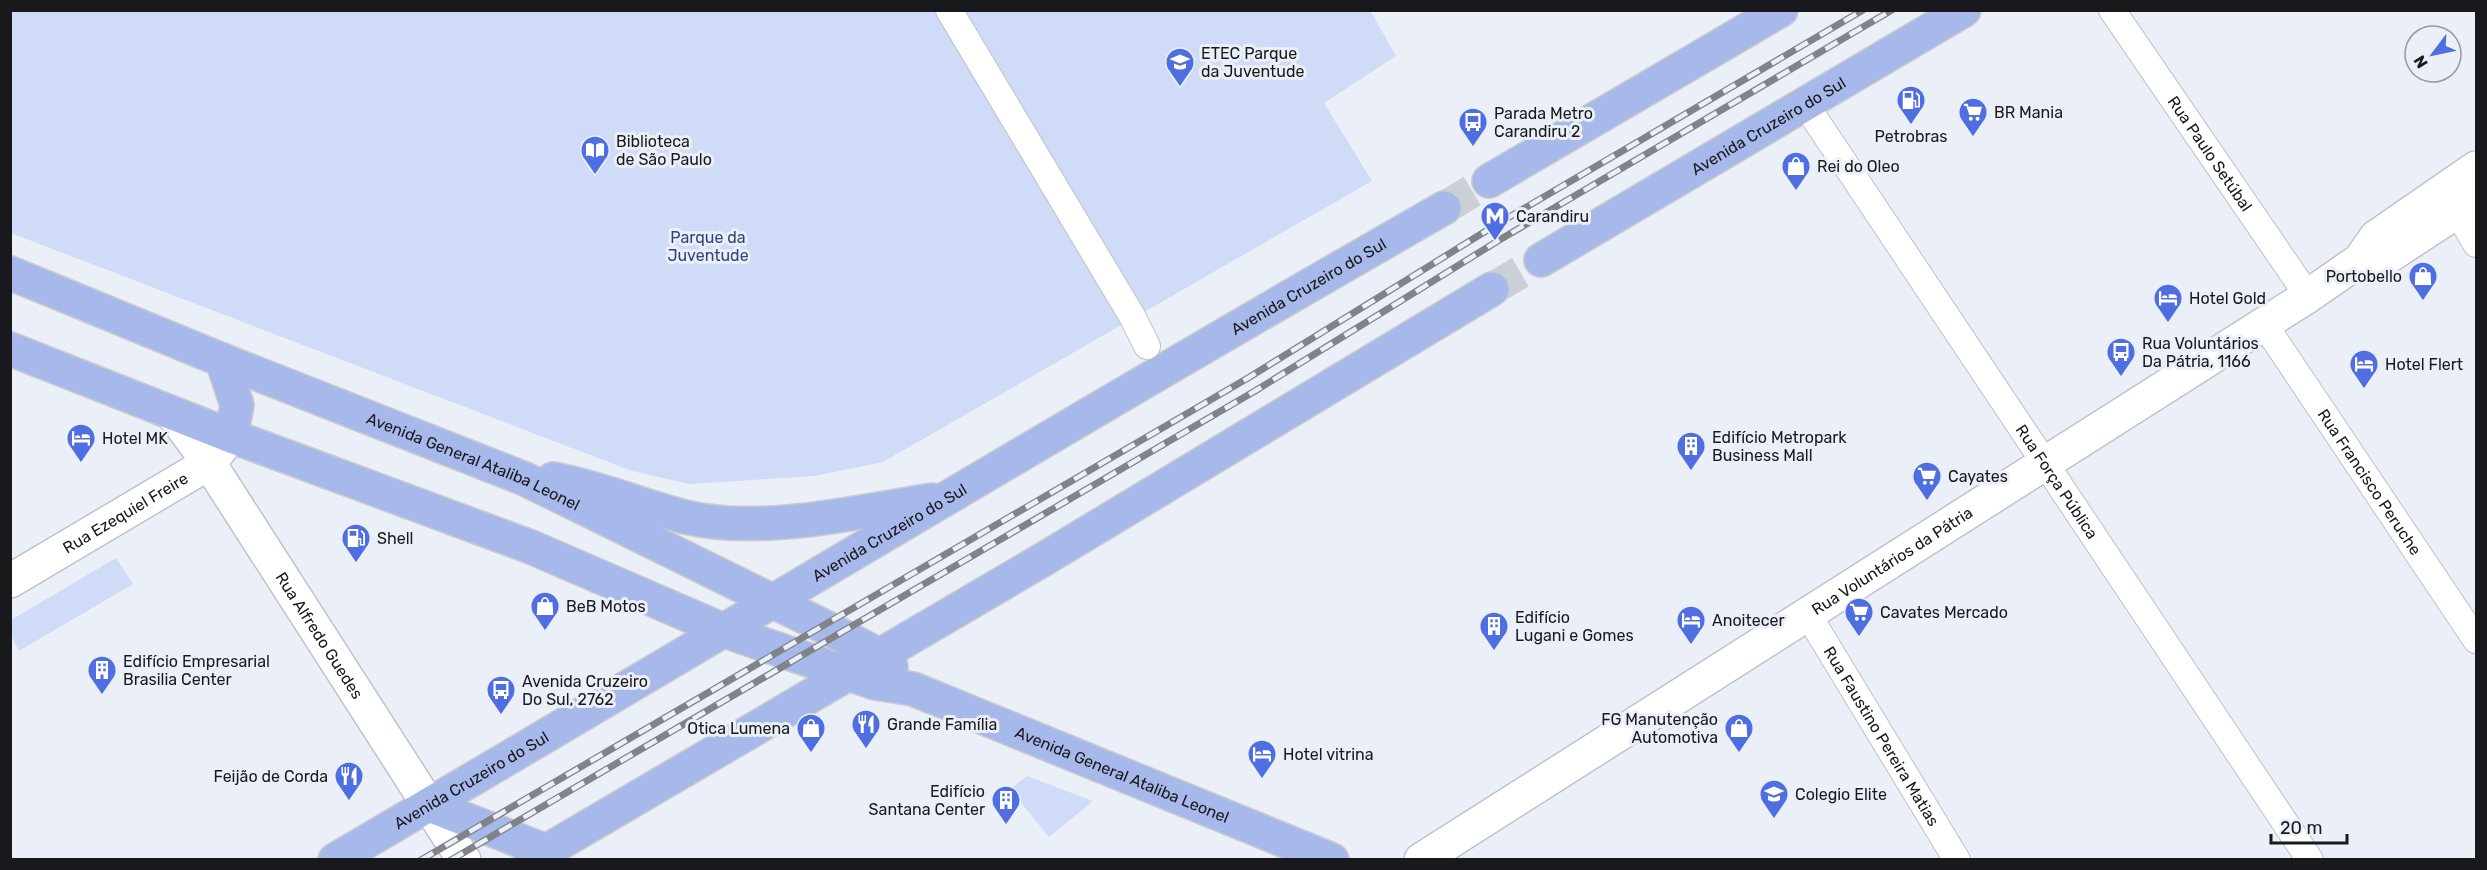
<svg xmlns="http://www.w3.org/2000/svg" width="2487" height="870" viewBox="0 0 2487 870" font-family="Rubik,sans-serif">
  <style>
    .green { fill: #d0dbf7 }
    .lines { fill: none; stroke-linecap: round; stroke-linejoin: round }
    .primary-tunnel { stroke: #cbcfd6; stroke-width: 33; stroke-dasharray: 33 16; stroke-linecap: butt }
    .street-casing { stroke: #bfc2ca; stroke-width: 28 }
    .secondary-casing { stroke: #bfc2ca; stroke-width: 36 }
    .primary-casing { stroke: #cccccd; stroke-width: 36 }
    .street { stroke: #fff; stroke-width: 26 }
    .secondary { stroke: #fff; stroke-width: 33 }
    .primary { stroke: #a7b8eb; stroke-width: 33 }
    .rail-casing { stroke: #808388; stroke-width: 7 }
    .rail { stroke: #ebeff7; stroke-width: 4.5; stroke-dasharray: 14; stroke-linecap: butt }
    .labels { text-anchor: middle; dominant-baseline: central; stroke-width: 6; stroke-linejoin: round; paint-order: stroke }
    .poi-label { font-size: 16px; fill: #18191c; stroke: #ebeff7; text-anchor: start }
    .street-label { font-size: 16px; fill: #18191c; stroke: #ebeff7 }
    .park-label { font-size: 16px; fill: #33447d; stroke: #ebeff7 }
  </style>
  <rect width="100%" height="100%" fill="#ebeff7"/>
  <!-- green -->
  <g class="green">
    <path d="M 1370,10 L 1396,56 L 1324,103 L 1372,181 L 883,462 L 814,476 L 689,484 L 632,471 L 11,233 L 10,11 Z"/>
    <path d="M 116,558 L 133,584 L 19,651 L 11,635 L 11,620 Z"/>
    <path d="M 1027,776 L 1093,801 L 1049,837 L 1010,789 Z"/>
  </g>
  <g class="lines">
    <!-- primary-tunnel -->
    <g class="primary-tunnel">
      <path d="M 1444,208 L 1489,181"/>
      <path d="M 1492,289 L 1541,260"/>
    </g>
    <!-- street casing -->
    <g class="street-casing">
      <g id="street">
        <path d="M 949,10 L 1132,316 L 1147,346"/>
        <path id="s1" d="M 2112,10 L 2308,296"/>
        <path id="s2" d="M 1805,104 L 2310,860"/>
        <path d="M 2457,211 L 2476,244"/>
        <path id="s3" d="M 2264,324 L 2476,640"/>
        <path id="s4" d="M 1807,613 L 1957,860"/>
      </g>
    </g>
    <!-- secondary casing -->
    <g class="secondary-casing">
      <g id="secondary">
        <path d="M 2360,260 L 2389,256 L 2476,199"/>
        <path id="s5" d="M 172,413 L 209,463 L 464,860"/>
        <path id="s6" d="M 10,581 L 209,463 L 223,446"/>
        <path id="s7" d="M 1421,860 L 2308,296 L 2360,260 L 2376,237 L 2476,168"/>
      </g>
    </g>
    <!-- primary casing -->
    <g class="primary-casing">
      <g id="primary">
        <path d="M 1489,181 L 1781,10"/>
        <path id="s8" d="M 1541,260 L 1964,10"/>
        <path id="s9" d="M 10,273 L 222,360 L 525,479 L 829,629 L 879,655 L 891,667"/>
        <path id="s10" d="M 10,349 L 231,436 L 531,547 L 725,631 L 875,683 L 913,689 L 1332,860"/>
        <path d="M 222,360 L 237,405 L 231,436"/>
        <path d="M 553,479 C 599,487 641,506 685,517 C 760,535 857,512 932,500"/>
        <path d="M 429,805 L 546,851"/>
        <path id="s11" d="M 335,860 C 705,643 1072,421 1444,208"/>
        <path d="M 531,860 L 1044,559 L 1492,289"/>
      </g>
    </g>
    <!-- street -->
    <use href="#street" class="street"/>
    <!-- secondary -->
    <use href="#secondary" class="secondary"/>
    <!-- primary -->
    <use href="#primary" class="primary"/>
    <!-- rail casing -->
    <g class="rail-casing">
      <g id="rail">
        <path d="M 421,860 L 1248,378 L 1494,226 L 1863,10"/>
        <path d="M 451,860 L 1255,391 L 1501,239 L 1892,10"/>
      </g>
    </g>
    <!-- rail -->
    <use href="#rail" class="rail"/>
  </g>
  <!-- icons -->
  <defs>
    <g id="university-pin" transform="scale(1.5)"><path d="M0 17L-7.5 6A9.5 9.5 0 1 1 7.5 6Z" fill="#4e6ee2" stroke="#ebeff7"/><path d="M0-5L7-2L0 1L-7-2ZM-4 1L0 2.5L4 1V4Q0 6-4 4Z" fill="#fff"/></g>
    <g id="fuel-pin" transform="scale(1.5)"><path d="M0 17L-7.5 6A9.5 9.5 0 1 1 7.5 6Z" fill="#4e6ee2" stroke="#ebeff7"/><path d="M-5.5-6h7V0h2V4h1.3V-2.5L3-4.5l.8-.8L6-3V5H2.5V1h-1V6h-7ZM-4.2-4.7v3.2H.2V-4.7Z" fill="#fff"/></g>
    <g id="supermarket-pin" transform="scale(1.5)"><path d="M0 17L-7.5 6A9.5 9.5 0 1 1 7.5 6Z" fill="#4e6ee2" stroke="#ebeff7"/><path d="M-6-5.5h2.5l.6 2H6L4.5 2H-2.5L-4.4-4H-6ZM-1.5 3.2a1.3 1.3 0 1 0 .1 0ZM3 3.2a1.3 1.3 0 1 0 .1 0Z" fill="#fff"/></g>
    <g id="bus-pin" transform="scale(1.5)"><path d="M0 17L-7.5 6A9.5 9.5 0 1 1 7.5 6Z" fill="#4e6ee2" stroke="#ebeff7"/><path d="M-5-6H5V4H4V6H2V4H-2V6H-4V4H-5ZM-3.5-4V0h7V-4ZM-3.5 1.2v1.5H-2V1.2ZM2 1.2v1.5H3.5V1.2Z" fill="#fff"/></g>
    <g id="library-pin" transform="scale(1.5)"><path d="M0 17L-7.5 6A9.5 9.5 0 1 1 7.5 6Z" fill="#4e6ee2" stroke="#ebeff7"/><path d="M-6-4Q-3-5.5-.7-3.5V5Q-3 3-6 4ZM6-4Q3-5.5 .7-3.5V5Q3 3 6 4Z" fill="#fff"/></g>
    <g id="shop-pin" transform="scale(1.5)"><path d="M0 17L-7.5 6A9.5 9.5 0 1 1 7.5 6Z" fill="#4e6ee2" stroke="#ebeff7"/><path d="M-5-2.5h2.3a2.7 3.5 0 0 1 5.4 0H5L5.5 6h-11ZM-1.5-2.5h3a1.5 2.3 0 0 0-3 0Z" fill="#fff"/></g>
    <g id="metro-pin" transform="scale(1.5)"><path d="M0 17L-7.5 6A9.5 9.5 0 1 1 7.5 6Z" fill="#4e6ee2" stroke="#ebeff7"/><path d="M-5.5 5V-5H-3L0 0L3-5H5.5V5H3V-.5L0 4L-3-.5V5Z" fill="#fff"/></g>
    <g id="hotel-pin" transform="scale(1.5)"><path d="M0 17L-7.5 6A9.5 9.5 0 1 1 7.5 6Z" fill="#4e6ee2" stroke="#ebeff7"/><path d="M-6-4.5h1.5V1H6V5H4.5V3h-9V5H-6ZM-4 0a1.8 1.8 0 1 1 3.6 0ZM.5 0V-2.5h3Q6-2.5 6 0Z" fill="#fff"/></g>
    <g id="building-pin" transform="scale(1.5)"><path d="M0 17L-7.5 6A9.5 9.5 0 1 1 7.5 6Z" fill="#4e6ee2" stroke="#ebeff7"/><path d="M-4-6H4V6H1V3H-1V6H-4ZM-2.5-4.3h1.7v1.8h-1.7ZM.8-4.3h1.7v1.8H.8ZM-2.5-1h1.7V.8h-1.7ZM.8-1h1.7V.8H.8Z" fill="#fff"/></g>
    <g id="restaurant-pin" transform="scale(1.5)"><path d="M0 17L-7.5 6A9.5 9.5 0 1 1 7.5 6Z" fill="#4e6ee2" stroke="#ebeff7"/><path d="M-5-6h1v4h1v-4h1v4h1v-4h1v5L-1.5 .5V6h-2V.5L-5-1ZM5-6V6H3V1.5H1.5Q1.5-4 5-6Z" fill="#fff"/></g>
    <g id="school-pin" transform="scale(1.5)"><path d="M0 17L-7.5 6A9.5 9.5 0 1 1 7.5 6Z" fill="#4e6ee2" stroke="#ebeff7"/><path d="M0-5L7-2L0 1L-7-2ZM-4 1L0 2.5L4 1V4Q0 6-4 4Z" fill="#fff"/></g>
  </defs>
  <g fill-rule="evenodd">
    <use href="#university-pin" x="1180" y="62"/>
    <use href="#fuel-pin" x="1911" y="100"/>
    <use href="#supermarket-pin" x="1973" y="112"/>
    <use href="#bus-pin" x="1473" y="122"/>
    <use href="#library-pin" x="595" y="150"/>
    <use href="#shop-pin" x="1796" y="166"/>
    <use href="#metro-pin" x="1495" y="216"/>
    <use href="#shop-pin" x="2423" y="276"/>
    <use href="#hotel-pin" x="2168" y="298"/>
    <use href="#bus-pin" x="2121" y="352"/>
    <use href="#hotel-pin" x="2364" y="364"/>
    <use href="#hotel-pin" x="81" y="438"/>
    <use href="#building-pin" x="1691" y="446"/>
    <use href="#supermarket-pin" x="1927" y="476"/>
    <use href="#fuel-pin" x="356" y="538"/>
    <use href="#shop-pin" x="545" y="606"/>
    <use href="#supermarket-pin" x="1859" y="612"/>
    <use href="#hotel-pin" x="1691" y="620"/>
    <use href="#building-pin" x="1494" y="626"/>
    <use href="#building-pin" x="102" y="670"/>
    <use href="#bus-pin" x="501" y="690"/>
    <use href="#restaurant-pin" x="866" y="724"/>
    <use href="#shop-pin" x="811" y="728"/>
    <use href="#shop-pin" x="1739" y="728"/>
    <use href="#hotel-pin" x="1262" y="754"/>
    <use href="#restaurant-pin" x="349" y="776"/>
    <use href="#school-pin" x="1774" y="794"/>
    <use href="#building-pin" x="1006" y="800"/>
  </g>
  <g class="labels">
    <!-- poi labels -->
    <g class="poi-label">
      <text x="1201" y="53">ETEC Parque<tspan x="1201" dy="18">da Juventude</tspan></text>
      <text x="1994" y="112">BR Mania</text>
      <text x="1494" y="113">Parada Metro<tspan x="1494" dy="18">Carandiru 2</tspan></text>
      <text x="1911" y="136" text-anchor="middle">Petrobras</text>
      <text x="616" y="141">Biblioteca<tspan x="616" dy="18">de São Paulo</tspan></text>
      <text x="1817" y="166">Rei do Oleo</text>
      <text x="1516" y="216">Carandiru</text>
      <text x="2402" y="276" text-anchor="end">Portobello</text>
      <text x="2189" y="298">Hotel Gold</text>
      <text x="2142" y="343">Rua Voluntários<tspan x="2142" dy="18">Da Pátria, 1166</tspan></text>
      <text x="2385" y="364">Hotel Flert</text>
      <text x="1712" y="437">Edifício Metropark<tspan x="1712" dy="18">Business Mall</tspan></text>
      <text x="102" y="438">Hotel MK</text>
      <text x="1948" y="476">Cayates</text>
      <text x="377" y="538">Shell</text>
      <text x="566" y="606">BeB Motos</text>
      <text x="1880" y="612">Cavates Mercado</text>
      <text x="1515" y="617">Edifício<tspan x="1515" dy="18">Lugani e Gomes</tspan></text>
      <text x="1712" y="620">Anoitecer</text>
      <text x="123" y="661">Edifício Empresarial<tspan x="123" dy="18">Brasilia Center</tspan></text>
      <text x="522" y="681">Avenida Cruzeiro<tspan x="522" dy="18">Do Sul, 2762</tspan></text>
      <text x="1718" y="719" text-anchor="end">FG Manutenção<tspan x="1718" dy="18">Automotiva</tspan></text>
      <text x="887" y="724">Grande Família</text>
      <text x="790" y="728" text-anchor="end">Otica Lumena</text>
      <text x="1283" y="754">Hotel vitrina</text>
      <text x="328" y="776" text-anchor="end">Feijão de Corda</text>
      <text x="985" y="791" text-anchor="end">Edifício<tspan x="985" dy="18">Santana Center</tspan></text>
      <text x="1795" y="794">Colegio Elite</text>
    </g>
    <!-- street labels -->
    <g class="street-label">
      <text stroke="none"><textPath href="#s8" startOffset="264">Avenida Cruzeiro do Sul</textPath></text>
      <text stroke="none"><textPath href="#s1" startOffset="174">Rua Paulo Setúbal</textPath></text>
      <text stroke="none"><textPath href="#s11" startOffset="1130">Avenida Cruzeiro do Sul</textPath></text>
      <text stroke="none"><textPath href="#s9" startOffset="500">Avenida General Ataliba Leonel</textPath></text>
      <text stroke="none"><textPath href="#s2" startOffset="454">Rua Força Pública</textPath></text>
      <text stroke="none"><textPath href="#s3" startOffset="190">Rua Francisco Peruche</textPath></text>
      <text stroke="none"><textPath href="#s6" startOffset="134">Rua Ezequiel Freire</textPath></text>
      <text stroke="none"><textPath href="#s11" startOffset="644">Avenida Cruzeiro do Sul</textPath></text>
      <text stroke="none"><textPath href="#s7" startOffset="558">Rua Voluntários da Pátria</textPath></text>
      <text stroke="none"><textPath href="#s5" startOffset="267">Rua Alfredo Guedes</textPath></text>
      <text stroke="none"><textPath href="#s4" startOffset="144">Rua Faustino Pereira Matias</textPath></text>
      <text stroke="none"><textPath href="#s10" startOffset="1192">Avenida General Ataliba Leonel</textPath></text>
      <text stroke="none"><textPath href="#s11" startOffset="158">Avenida Cruzeiro do Sul</textPath></text>
    </g>
    <!-- park labels -->
    <g class="park-label">
      <text x="708" y="237">Parque da<tspan x="708" dy="18">Juventude</tspan></text>
    </g>
  </g>
  <!-- border -->
  <rect width="2487" height="870" fill="none" stroke="#18191c" stroke-width="24"/>
  <!-- north arrow -->
  <g transform="translate(2433 54) rotate(238)"><circle r="28" fill="#ebeff7" stroke="#97999f" stroke-width="1.5"/>
  <path d="M0-4.5L10 22L0 15L-10 22Z" fill="#4e6ee2"/>
  <text y="-9" font-size="16" font-weight="bold" text-anchor="middle" fill="#18191c">N</text>
  </g>
  <!-- scale -->
  <path d="M2271 834v9h76v-9" fill="none" stroke="#18191c" stroke-width="3"/>
  <text x="2280" y="834" font-size="18" fill="#18191c" stroke="#ebeff7" stroke-width="4.5" paint-order="stroke">20 m</text>
</svg>
